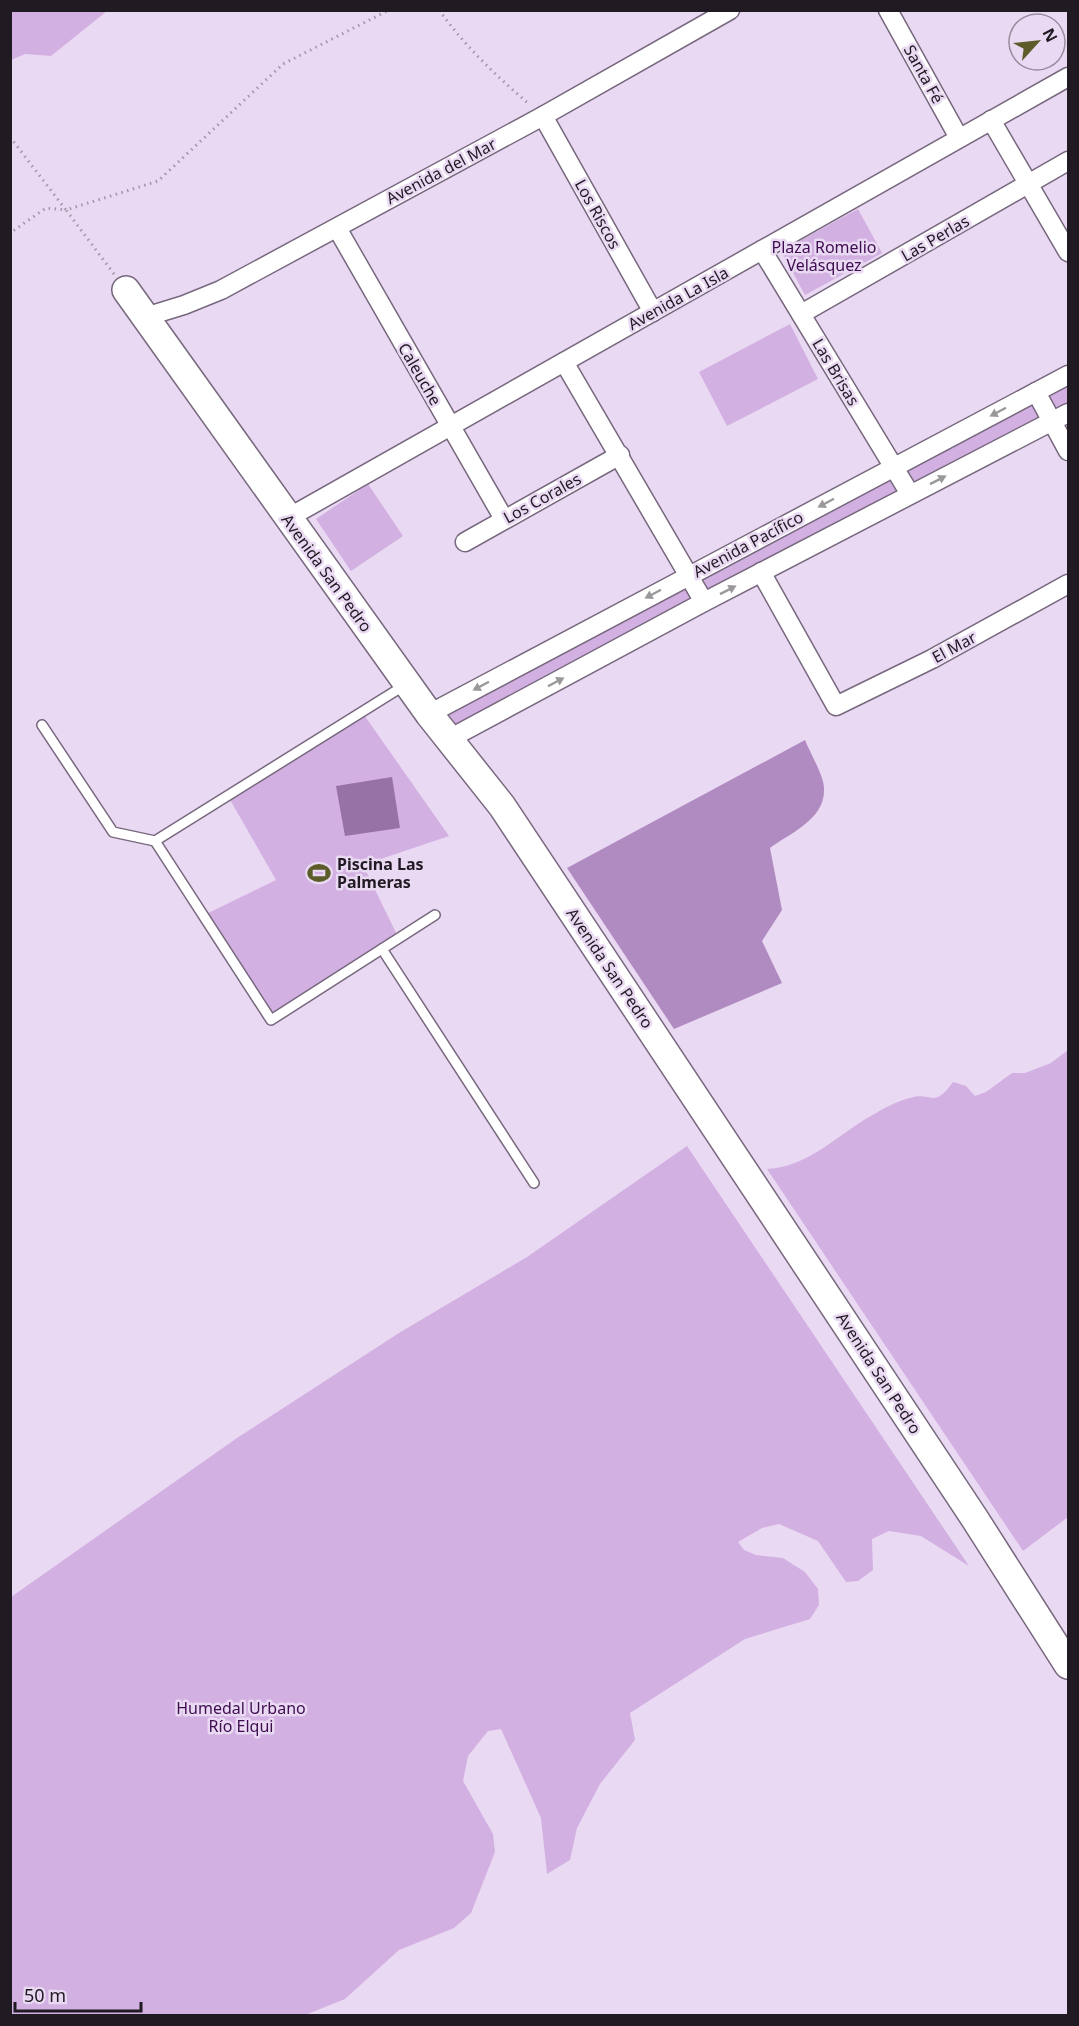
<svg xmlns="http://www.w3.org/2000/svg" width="1079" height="2026" viewBox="0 0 1079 2026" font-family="'Noto Sans',sans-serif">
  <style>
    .green { fill: #d2b0e2 }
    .forest { fill: #b08bc1 }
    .water { fill: #9772a7 }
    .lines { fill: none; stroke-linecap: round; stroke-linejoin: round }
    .lane-casing { stroke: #77687e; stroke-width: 12 }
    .street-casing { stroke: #77687e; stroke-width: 21 }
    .secondary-casing { stroke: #77687e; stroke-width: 30 }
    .path { stroke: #a496aa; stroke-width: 3; stroke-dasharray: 1.5 4.5; stroke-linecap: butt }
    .lane { stroke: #fff; stroke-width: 9 }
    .street { stroke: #fff; stroke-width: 18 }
    .secondary { stroke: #fff; stroke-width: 27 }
    .oneway { fill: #9b989c }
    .labels { text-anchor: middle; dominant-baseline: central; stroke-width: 5; stroke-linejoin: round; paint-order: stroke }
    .street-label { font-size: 16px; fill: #201a23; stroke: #ead9f2 }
    .park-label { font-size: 16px; fill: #3e0d50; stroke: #ead9f2 }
    .poi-label { font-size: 16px; font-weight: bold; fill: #201a23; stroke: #ead9f2; text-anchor: start }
  </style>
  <rect width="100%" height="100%" fill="#ead9f2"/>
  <!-- green -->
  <g class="green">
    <path d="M 11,10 L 107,10 L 107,11 L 51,56 L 25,54 L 11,60 Z"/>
    <path d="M 858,209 L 882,253 L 805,295 L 781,251 Z"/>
    <path d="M 790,324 L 818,379 L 727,426 L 699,372 Z"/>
    <path d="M 1068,382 L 1068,405 L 451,731 L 439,716 Z"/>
    <path d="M 368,484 L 403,536 L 351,571 L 316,519 Z"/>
    <path d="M 362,712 L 449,836 L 363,865 L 401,943 L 264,1019 L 198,918 L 276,880 L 229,798 Z"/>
    <path d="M 1068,1050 L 1068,1517 L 1023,1551 L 767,1169 C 810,1167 840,1132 876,1113 C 886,1107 898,1101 910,1098 C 932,1091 933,1110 953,1082 L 966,1086 L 975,1096 L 986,1092 L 1012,1073 L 1025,1073 L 1051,1063 Z"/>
    <path d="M 687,1146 L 969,1566 L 921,1536 L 889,1531 L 872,1539 L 873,1570 L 858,1581 L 846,1582 L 818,1541 L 779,1524 L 762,1528 L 738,1542 L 744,1550 L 756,1555 L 783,1558 L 805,1572 L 818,1589 L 819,1605 L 810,1619 L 745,1639 L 630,1713 L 635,1740 L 600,1784 L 577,1828 L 570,1860 L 547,1874 L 541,1818 L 501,1729 L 488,1731 L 468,1756 L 463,1781 L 493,1834 L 495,1852 L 471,1913 L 454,1928 L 399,1950 L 345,1999 L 305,2015 L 11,2015 L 11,1597 L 237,1438 L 399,1333 L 527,1257 Z"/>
  </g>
  <!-- forest -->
  <path class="forest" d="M 805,740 C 810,753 824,776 824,788 C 826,819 790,833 770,848 L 782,910 L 762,941 L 782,983 L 674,1029 L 567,868 Z"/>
  <!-- water -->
  <path class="water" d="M 392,777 L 400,828 L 345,836 L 336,786 Z"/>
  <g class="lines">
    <!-- lane casing -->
    <g class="lane-casing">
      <g id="lane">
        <path d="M 42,725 L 113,832 L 155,841 L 405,685"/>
        <path d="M 155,841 L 271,1020 L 435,915"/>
        <path d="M 382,949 L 534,1183"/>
      </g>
    </g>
    <!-- street casing -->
    <g class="street-casing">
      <g id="street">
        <path d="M 888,10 L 959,138"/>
        <path d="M 543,116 L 653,312"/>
        <path d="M 991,120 L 1068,252"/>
        <path d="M 337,228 L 504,519"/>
        <path d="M 762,250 L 910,494"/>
        <path d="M 801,314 L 1068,161"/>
        <path d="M 145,317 L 184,305 L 221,290 L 543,116 L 730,10"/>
        <path d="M 564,362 L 704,602"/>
        <path d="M 1036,392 L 1068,451"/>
        <path d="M 288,518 L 1068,77"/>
        <path d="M 465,542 L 620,455"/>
        <path d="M 761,572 L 836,706 L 932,659 L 1068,584"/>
        <path d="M 429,714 L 1068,375"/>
        <path d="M 449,739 L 704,602 L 1068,413"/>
      </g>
    </g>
    <!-- secondary casing -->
    <g class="secondary-casing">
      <path id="secondary" d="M 126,290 L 429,714 L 502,806 L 975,1519 L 1068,1665"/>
    </g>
    <!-- path -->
    <g class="path">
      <path d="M 439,10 C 465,46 496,76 529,104"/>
      <path d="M 10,137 L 66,210 L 46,208 L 10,233"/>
      <path d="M 114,274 L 66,210 L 158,181 L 283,64 L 389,10"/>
    </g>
    <!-- lane -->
    <use href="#lane" class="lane"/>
    <!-- street -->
    <use href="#street" class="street"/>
    <!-- secondary -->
    <use href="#secondary" class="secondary"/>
  </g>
  <!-- one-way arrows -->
  <defs><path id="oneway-solid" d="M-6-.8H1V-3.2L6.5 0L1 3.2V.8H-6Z" transform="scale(1.5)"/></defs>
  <g class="oneway">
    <use href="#oneway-solid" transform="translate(998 412) rotate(152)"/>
    <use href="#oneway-solid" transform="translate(938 480) rotate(-27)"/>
    <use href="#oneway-solid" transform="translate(826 503) rotate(152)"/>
    <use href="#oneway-solid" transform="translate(728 590) rotate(-27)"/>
    <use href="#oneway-solid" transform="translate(653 594) rotate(152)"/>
    <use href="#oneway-solid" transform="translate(556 682) rotate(-28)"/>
    <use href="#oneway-solid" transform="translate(481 686) rotate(152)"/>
  </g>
  <!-- icons -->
  <defs>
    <g id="stadium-bare" transform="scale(1.8)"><path d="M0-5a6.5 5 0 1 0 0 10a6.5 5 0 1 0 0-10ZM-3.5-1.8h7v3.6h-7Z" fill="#5b5c2a" stroke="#ead9f2" stroke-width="2.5" paint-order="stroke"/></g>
  </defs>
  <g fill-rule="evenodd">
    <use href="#stadium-bare" x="319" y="873"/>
  </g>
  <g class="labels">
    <!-- street labels -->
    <g class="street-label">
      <text transform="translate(924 74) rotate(61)">Santa Fé</text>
      <text transform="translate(441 171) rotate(-28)">Avenida del Mar</text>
      <text transform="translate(598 214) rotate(61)">Los Riscos</text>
      <text transform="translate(935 238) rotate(-30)">Las Perlas</text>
      <text transform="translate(678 298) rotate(-29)">Avenida La Isla</text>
      <text transform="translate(836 372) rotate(59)">Las Brisas</text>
      <text transform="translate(420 374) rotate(60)">Caleuche</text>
      <text transform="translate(542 498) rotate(-29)">Los Corales</text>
      <text transform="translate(748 544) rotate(-28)">Avenida Pacífico</text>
      <text transform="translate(327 573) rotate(54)">Avenida San Pedro</text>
      <text transform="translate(954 647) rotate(-28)">El Mar</text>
      <text transform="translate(610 968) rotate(56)">Avenida San Pedro</text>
      <text transform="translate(879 1373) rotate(57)">Avenida San Pedro</text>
    </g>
    <!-- park labels -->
    <g class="park-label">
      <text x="824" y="247">Plaza Romelio<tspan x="824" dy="18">Velásquez</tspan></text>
      <text x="241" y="1708">Humedal Urbano<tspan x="241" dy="18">Río Elqui</tspan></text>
    </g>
    <!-- poi labels -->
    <g class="poi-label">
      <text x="337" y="864">Piscina Las<tspan x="337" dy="18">Palmeras</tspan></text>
    </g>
  </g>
  <!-- border -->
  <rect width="1079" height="2026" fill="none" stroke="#201a23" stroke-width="24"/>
  <!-- north arrow -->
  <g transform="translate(1037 42) rotate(63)"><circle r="28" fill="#ead9f2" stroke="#998d9f" stroke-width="1.5"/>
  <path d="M0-4.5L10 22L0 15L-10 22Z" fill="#5b5c2a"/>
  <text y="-9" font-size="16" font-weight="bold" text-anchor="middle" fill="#201a23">N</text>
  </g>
  <!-- scale -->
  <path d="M15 2002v9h126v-9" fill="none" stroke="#201a23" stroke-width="3"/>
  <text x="24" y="2002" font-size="18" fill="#201a23" stroke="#ead9f2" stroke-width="4.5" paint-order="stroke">50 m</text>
</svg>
